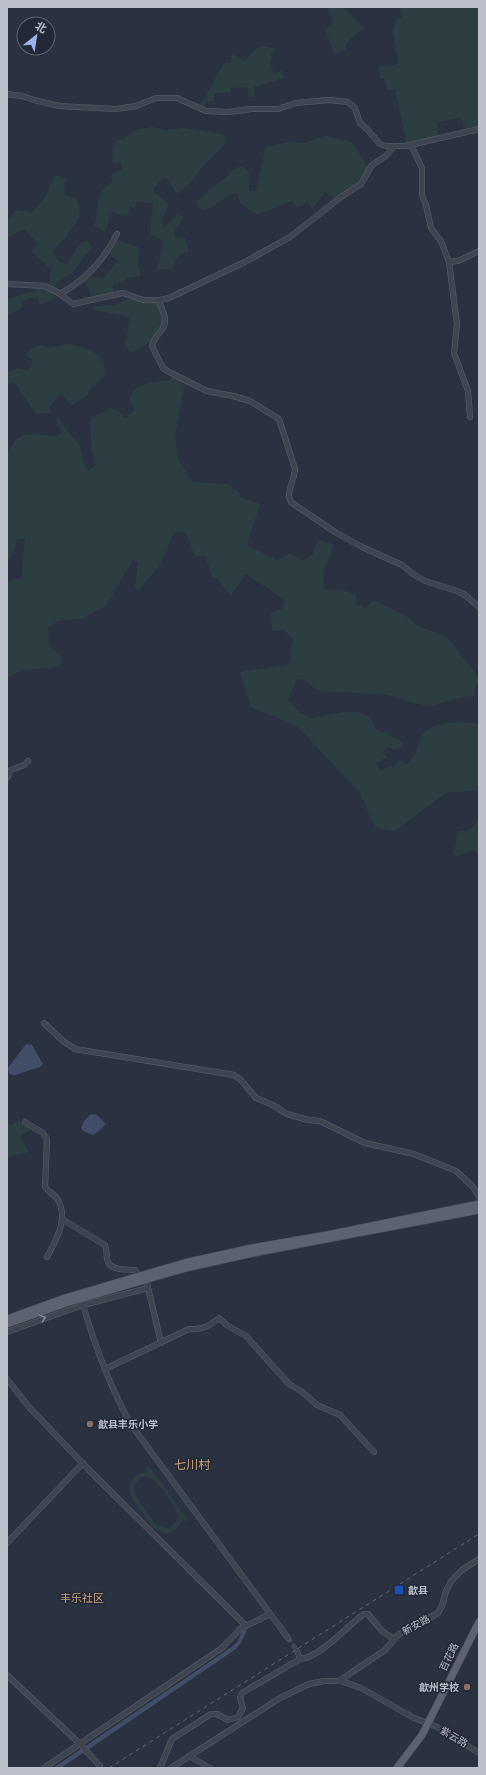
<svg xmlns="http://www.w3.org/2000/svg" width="486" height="1775" viewBox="0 0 486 1775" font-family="Poppins,'Noto Sans SC',sans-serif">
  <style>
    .green { fill: #2d3e42; fill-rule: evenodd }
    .water { fill: #424d67 }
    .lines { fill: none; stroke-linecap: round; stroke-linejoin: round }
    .minor-tunnel { stroke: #404655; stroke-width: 5; stroke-dasharray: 5 2.5; stroke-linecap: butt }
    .minor-casing { stroke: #5c616d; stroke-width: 6 }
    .major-casing { stroke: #484c59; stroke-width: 8 }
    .minor { stroke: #3e4450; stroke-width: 5 }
    .major { stroke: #5c6270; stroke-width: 7 }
    .rail { stroke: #616776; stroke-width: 1; stroke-dasharray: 4 4; stroke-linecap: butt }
    .oneway { stroke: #838893 }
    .education-dot { fill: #8d6e63; stroke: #232836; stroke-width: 1.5 }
    .transit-dot { fill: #1a4fb4; stroke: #232836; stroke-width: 1.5 }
    .labels { text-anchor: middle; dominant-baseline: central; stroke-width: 3; stroke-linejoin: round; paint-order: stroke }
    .poi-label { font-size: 10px; font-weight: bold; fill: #bbbfca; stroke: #232836; text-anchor: start }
    .street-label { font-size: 10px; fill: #bbbfca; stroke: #232836 }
    .neighbourhood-label { font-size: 11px; fill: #caa476; stroke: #232836 }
    .quarter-label { font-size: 12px; fill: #caa476; stroke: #232836 }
  </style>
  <rect width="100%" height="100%" fill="#2a3140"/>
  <!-- green -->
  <g class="green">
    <path d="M 328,7 L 343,7 L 364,28 C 357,32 353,38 346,43 L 346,49 L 335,54 L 325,30 L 332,25 L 332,19 Z"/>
    <path d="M 400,7 L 479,7 L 479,125 L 465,129 L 461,118 L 437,122 L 439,137 L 407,144 L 395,89 L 387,90 L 385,79 L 380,79 L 379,66 L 396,65 L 398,60 L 393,33 L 396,19 L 402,17 Z"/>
    <path d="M 264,46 L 278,49 L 271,54 L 272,58 L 270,61 L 274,74 L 282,70 L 284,78 L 254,87 L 255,97 L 248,97 L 248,87 L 231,88 L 231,92 L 214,93 L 214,101 L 207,101 L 203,108 L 199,106 C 209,93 215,77 224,63 L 231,63 L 232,53 L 245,61 L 257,48 Z"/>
    <path d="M 152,127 L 166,130 L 184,128 L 222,134 L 225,136 L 225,144 L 197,173 L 192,182 L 177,194 L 167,178 L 163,178 L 153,189 L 154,192 L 169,204 L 161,221 L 163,227 L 166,226 L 177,214 L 179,213 L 183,218 C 180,225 172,230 175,237 L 185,238 L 188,250 L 188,252 C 177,253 176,260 172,269 L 157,270 L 164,241 L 150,235 L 153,203 L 137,202 L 135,208 L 130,206 L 127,216 L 111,212 L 105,232 L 94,225 C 101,207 93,195 112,182 L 111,174 L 122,170 L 121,162 L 115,164 L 112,162 L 113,149 L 117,140 L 124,139 L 135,130 Z"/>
    <path d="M 326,136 L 352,142 L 368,167 C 362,183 348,190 334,199 L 325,192 L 312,209 L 308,202 L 298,208 L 292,201 L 258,214 L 240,204 L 238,194 L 234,193 C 223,198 215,207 203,211 L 196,203 L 215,185 L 227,177 L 232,170 L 238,167 L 244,167 L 249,172 L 249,191 L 257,191 L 265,147 L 288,142 L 305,143 Z"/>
    <path d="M 56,175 L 68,180 L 64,182 L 65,196 L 77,198 L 80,215 L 66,237 L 52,251 L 58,261 L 67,265 L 81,242 L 88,241 L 92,247 L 72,273 L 55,283 L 57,289 L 49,285 L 51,269 L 31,251 L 38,244 L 24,229 L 7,238 L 7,219 L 10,218 L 16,210 L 32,212 C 42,203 50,190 53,177 Z"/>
    <path d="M 117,240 L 139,247 L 138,269 L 141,269 L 140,276 L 127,278 L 126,281 L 113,285 L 114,292 L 92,298 L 85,281 L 90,276 L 104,278 L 118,261 L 107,253 Z"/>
    <path d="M 35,287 L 43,288 L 59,295 L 48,302 L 40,305 L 37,296 L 22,301 L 23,307 L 7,316 L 7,299 L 36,291 Z"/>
    <path d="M 132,298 L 142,301 L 157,303 L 164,319 C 157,340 150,344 131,352 L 125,346 L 130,317 L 94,310 L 94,306 L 115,305 Z"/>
    <path d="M 67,344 C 85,346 106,352 105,375 L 90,389 L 88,395 L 72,405 L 60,394 L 50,407 L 51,413 L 36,414 L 14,382 L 7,384 L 7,373 L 16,368 L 29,370 L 33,360 L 26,356 L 30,349 L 42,345 L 50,348 Z"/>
    <path d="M 173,375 L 185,383 L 175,435 L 178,458 L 192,482 L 230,484 L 231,487 L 239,492 L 239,497 L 260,504 L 247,545 L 277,560 L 289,554 L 304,560 L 312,555 L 318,540 L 333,544 L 332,551 L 324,570 L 323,589 L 343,590 L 357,595 L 355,604 L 366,608 L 374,600 L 405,615 L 417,626 L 442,635 L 449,639 L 476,674 L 479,680 L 474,692 L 474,696 L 459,698 L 430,706 L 413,703 L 388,695 L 322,691 L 314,688 L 305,679 L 297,679 L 288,700 L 300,713 L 311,718 L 344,712 L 357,712 L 369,716 L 375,728 L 398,739 L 403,744 L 401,748 L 393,749 L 387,747 L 383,753 L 388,757 L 376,763 L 380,770 L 390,766 L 394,769 L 398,760 L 406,764 C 409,761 415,756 416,752 C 418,747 418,742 421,737 C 432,720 461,721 479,724 L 479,790 L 446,793 L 395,831 L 376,828 L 359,792 L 298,727 L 251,707 L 240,672 L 289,665 L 293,639 L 284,630 L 272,631 L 271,613 L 283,609 L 285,600 L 246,574 L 231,596 L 217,578 L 212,577 L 205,555 L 195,557 L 186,533 L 175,532 L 158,568 L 137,592 L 135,586 L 138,562 L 133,560 L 106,606 L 82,619 L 58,621 L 48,628 L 49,646 L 61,656 L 62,665 L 52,668 L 22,670 L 7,678 L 7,582 L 21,578 L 25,539 L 17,539 L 14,552 L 7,564 L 7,455 C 10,449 13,443 18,438 C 26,431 46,436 56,436 L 60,434 L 61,432 L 56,418 L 58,417 L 68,432 L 79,444 L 87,471 L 96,465 C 92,457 88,424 92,418 L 111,408 L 119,411 L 125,418 L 135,410 L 130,399 C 133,381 157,382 171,380 Z"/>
    <path d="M 479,820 L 479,855 L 473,850 L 456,856 L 454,853 L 458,831 L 469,831 Z"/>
    <path d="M 19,1120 L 32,1129 L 20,1136 L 29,1152 L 7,1157 L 7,1124 L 11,1125 Z"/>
    <path d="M 149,1466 L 188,1520 L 185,1522 L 183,1519 C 179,1530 166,1538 156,1529 C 150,1525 146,1518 142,1512 C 138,1507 132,1501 130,1494 C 126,1482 136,1472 148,1472 L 145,1468 ZM 141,1477 C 144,1477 147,1476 151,1478 C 158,1481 178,1509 178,1517 L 173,1526 L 166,1528 L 156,1525 L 135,1495 L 134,1485 Z"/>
  </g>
  <!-- water -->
  <g class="water">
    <path d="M 26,1044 L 32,1045 L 43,1064 L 40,1067 L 15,1075 L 9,1074 L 8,1068 Z"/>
    <path d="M 91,1114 L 97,1115 L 106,1124 L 101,1129 L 93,1135 L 83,1131 L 81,1128 L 84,1121 Z"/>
    <path d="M 247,1630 L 241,1643 L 236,1649 L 61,1768 L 53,1768 L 233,1646 L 238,1641 L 242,1631 Z"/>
  </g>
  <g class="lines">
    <!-- minor-tunnel -->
    <path class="minor-tunnel" d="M 288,1638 L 297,1651"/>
    <!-- minor casing -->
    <g class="minor-casing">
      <g id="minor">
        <path d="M 7,94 L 22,96 L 34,100 L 59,106 L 116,109 L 136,106 L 156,98 L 177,98 L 206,111 L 227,112 L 252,109 L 278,109 L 296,103 L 329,100 L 348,102 L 355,108 L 360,123 L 367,129 L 380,144 L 386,146 L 406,146 L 479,129"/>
        <path d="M 411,145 L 422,168 L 422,195 L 426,205 L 431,228 L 441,241 L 449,262 L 457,324 L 454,353 L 468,391 L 470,417"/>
        <path d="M 449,262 L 458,261 L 479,251"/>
        <path d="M 7,284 L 45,286 L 59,293 L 73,304 L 123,293 L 143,300 L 160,300 L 169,298 L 245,262 L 290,237 L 341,197 L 361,184 L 372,165 L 386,156 L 394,146"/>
        <path d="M 60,294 C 86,280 104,260 117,234"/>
        <path d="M 158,300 C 163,311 169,321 161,331 C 157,336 153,340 152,346 L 163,368 L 169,372 L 207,391 L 233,396 L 250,401 L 279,419 L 295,469 C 295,480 284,494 292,503 L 335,532 L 362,547 L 402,565 L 413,574 L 425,581 L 457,591 L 465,595 L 479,607"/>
        <path d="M 7,778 L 11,770 L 24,765 L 28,761"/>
        <path d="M 44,1023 L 63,1041 L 75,1049 L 234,1075 L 241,1080 L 256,1098 L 273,1105 L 287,1114 L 308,1120 L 320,1121 L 365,1143 L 414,1154 L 456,1171 L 473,1187 L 479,1197"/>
        <path d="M 25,1122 L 43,1133 L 47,1139 L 45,1187 C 49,1192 55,1195 58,1200 C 69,1219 56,1240 47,1257"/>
        <path d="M 62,1219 L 105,1245 C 108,1251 105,1256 108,1262 C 112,1271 127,1269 135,1270 L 138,1275"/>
        <path d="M 146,1279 L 161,1343"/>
        <path d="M 83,1305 C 95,1346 110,1388 132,1426 L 288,1638"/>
        <path d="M 7,1332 L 83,1305 L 148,1288"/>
        <path d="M 105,1369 L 189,1329 C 203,1330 209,1326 219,1318 L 228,1326 L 246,1336 L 289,1384 L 301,1391 L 317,1405 L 340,1415 L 374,1452"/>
        <path d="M 7,1379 L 29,1407 L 89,1470 L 245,1625"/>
        <path d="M 7,1543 L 83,1463"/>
        <path d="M 297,1651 L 300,1659"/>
        <path d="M 7,1675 L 80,1744 L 100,1766"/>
        <path d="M 339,1681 L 385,1650 L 398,1635 L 438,1613 L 442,1606 L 446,1591 L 452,1580 L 462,1570 L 479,1559"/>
        <path d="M 189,1756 L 210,1768"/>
        <path d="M 44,1768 L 222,1648 L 240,1629 L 270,1614"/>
        <path d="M 160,1768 L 172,1739 L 211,1714 L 217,1714 L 228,1720 L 238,1717 L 243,1708 L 240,1698 L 242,1693 L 300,1659 C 320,1658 348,1625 364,1614 L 368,1614 L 382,1631 L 394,1639"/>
        <path d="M 171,1768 L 280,1698 L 309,1684 L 324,1681 L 341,1681 L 361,1688 L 414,1718 L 437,1727 L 479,1753"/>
      </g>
    </g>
    <!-- major casing -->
    <g class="major-casing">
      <g id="major">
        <path d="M 7,1319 L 65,1298 L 184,1263 L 252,1248 L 327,1235 L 479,1204"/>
        <path d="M 7,1324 L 66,1303 L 186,1268 L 253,1253 L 479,1210"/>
        <path d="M 397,1768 L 422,1735 L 479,1622"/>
      </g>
    </g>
    <!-- minor -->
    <use href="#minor" class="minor"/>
    <!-- major -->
    <use href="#major" class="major"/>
    <!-- rail -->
    <path class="rail" d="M 109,1768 L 479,1534"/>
  </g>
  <!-- one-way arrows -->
  <defs><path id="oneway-chevron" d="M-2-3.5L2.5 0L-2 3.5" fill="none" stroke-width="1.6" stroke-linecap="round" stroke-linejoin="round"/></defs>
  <use class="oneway" href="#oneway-chevron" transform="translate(43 1318) rotate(-20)"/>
  <!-- markers -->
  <g class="education-dot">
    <circle cx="90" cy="1424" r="4"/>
    <circle cx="467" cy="1687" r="4"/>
  </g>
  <rect class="transit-dot" x="394" y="1585" width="10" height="10" rx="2"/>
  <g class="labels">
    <!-- poi labels -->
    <g class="poi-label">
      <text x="98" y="1424">歙县丰乐小学</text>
      <text x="408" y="1590">歙县</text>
      <text x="459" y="1687" text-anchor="end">歙州学校</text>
    </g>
    <!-- street labels -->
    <g class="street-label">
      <text transform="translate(416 1625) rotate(-28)">新安路</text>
      <text transform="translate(449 1657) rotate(-64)">百花路</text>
      <text transform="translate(454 1737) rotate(31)">紫云路</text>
    </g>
    <!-- neighbourhood labels -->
    <g class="neighbourhood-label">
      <text x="82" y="1598">丰乐社区</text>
    </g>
    <!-- quarter labels -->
    <g class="quarter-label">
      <text x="192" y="1464">七川村</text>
    </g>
  </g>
  <!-- border -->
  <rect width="486" height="1775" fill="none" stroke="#bbbfca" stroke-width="16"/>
  <!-- north arrow -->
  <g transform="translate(36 36) rotate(30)"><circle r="19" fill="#232836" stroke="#606471"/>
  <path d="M0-3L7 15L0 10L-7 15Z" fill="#9db3ed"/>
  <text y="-6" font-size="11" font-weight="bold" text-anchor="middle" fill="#bbbfca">北</text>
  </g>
</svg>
